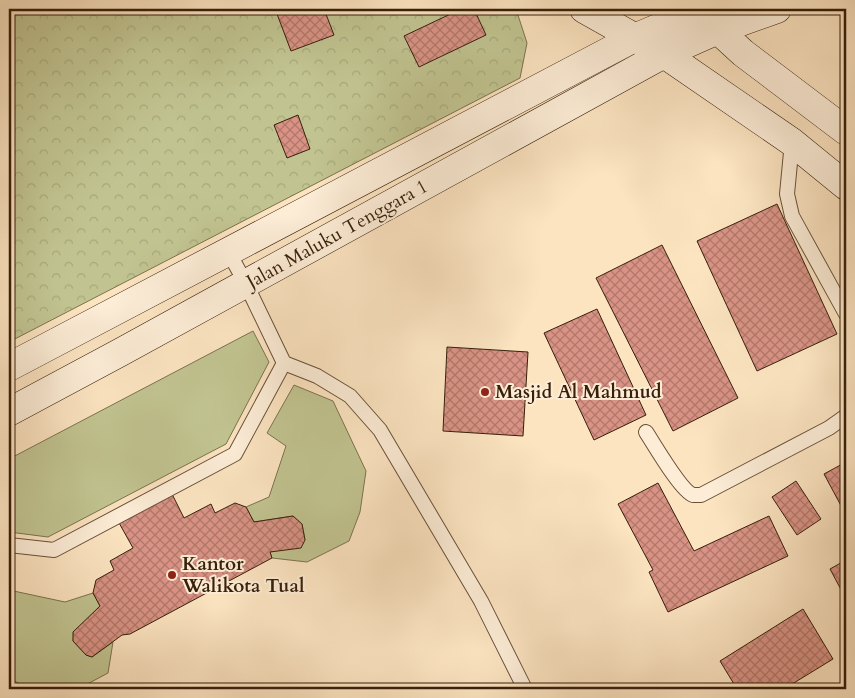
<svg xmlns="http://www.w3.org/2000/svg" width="855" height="698" viewBox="0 0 855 698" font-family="Cardo,serif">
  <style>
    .green { fill: #c1c491; stroke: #7c724e }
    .park { fill: url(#park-crowns); stroke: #7c724e }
    .building { fill: url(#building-cross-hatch); stroke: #371f0a }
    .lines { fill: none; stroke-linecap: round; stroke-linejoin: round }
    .lane-casing { stroke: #685038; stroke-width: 16 }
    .secondary-casing { stroke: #371f0a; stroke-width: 29 }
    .lane { stroke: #fdedd7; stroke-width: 14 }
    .secondary { stroke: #fdedd7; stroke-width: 28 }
    .poi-dot { fill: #8f2418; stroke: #fdedd7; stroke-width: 2 }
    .labels { text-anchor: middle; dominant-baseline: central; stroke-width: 4; stroke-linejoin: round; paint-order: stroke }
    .street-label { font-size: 19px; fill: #371f0a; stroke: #fdedd7 }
    .poi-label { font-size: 19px; font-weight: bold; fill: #371f0a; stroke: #fdedd7; text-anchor: start }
  </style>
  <defs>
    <pattern id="park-crowns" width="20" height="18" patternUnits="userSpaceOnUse" patternTransform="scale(1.25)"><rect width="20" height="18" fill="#c1c491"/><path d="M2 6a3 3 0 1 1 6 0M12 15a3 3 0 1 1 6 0" fill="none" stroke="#a6a87c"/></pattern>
    <pattern id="building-cross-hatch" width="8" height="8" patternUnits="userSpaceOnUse" patternTransform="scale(1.25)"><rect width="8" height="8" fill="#d99385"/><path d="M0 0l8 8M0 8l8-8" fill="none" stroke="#b1776b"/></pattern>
  </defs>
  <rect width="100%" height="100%" fill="#fce4c1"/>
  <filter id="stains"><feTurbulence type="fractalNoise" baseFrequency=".004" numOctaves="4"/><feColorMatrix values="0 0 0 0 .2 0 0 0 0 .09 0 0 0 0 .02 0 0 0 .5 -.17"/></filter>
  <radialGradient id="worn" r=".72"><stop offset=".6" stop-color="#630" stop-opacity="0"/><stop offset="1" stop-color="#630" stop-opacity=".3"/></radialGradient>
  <!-- green -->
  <g class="green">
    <path d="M 253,331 L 269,362 L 226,444 L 48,537 L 9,532 L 9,459 Z"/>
    <path d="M 294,385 L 333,401 L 366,471 L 360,512 L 349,541 L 307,562 L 272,558 L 270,552 L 305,540 L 302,524 L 293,516 L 254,522 L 246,507 L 269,497 L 286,446 L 267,433 Z"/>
    <path d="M 9,590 L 65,602 L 93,593 L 100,606 L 74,632 L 73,641 L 86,655 L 92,657 L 113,642 L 108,673 L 78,689 L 30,689 L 9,678 Z"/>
  </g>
  <!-- park -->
  <path class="park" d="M 9,9 L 516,9 L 527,43 L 520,78 L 9,342 Z"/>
  <!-- building -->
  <g class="building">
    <path d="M 292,9 L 324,9 L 334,35 L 291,51 L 277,14 Z"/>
    <path d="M 461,9 L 474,9 L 486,35 L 419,67 L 404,36 Z"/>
    <path d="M 298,115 L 310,149 L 287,158 L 274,125 Z"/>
    <path d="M 777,204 L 837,334 L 757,371 L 697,241 Z"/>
    <path d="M 662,245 L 738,398 L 673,431 L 596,278 Z"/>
    <path d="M 597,309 L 646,415 L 594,440 L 544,333 Z"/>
    <path d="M 447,347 L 528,352 L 523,436 L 443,431 Z"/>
    <path d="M 846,462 L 846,515 L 824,474 Z"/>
    <path d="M 796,481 L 821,519 L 797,535 L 772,497 Z"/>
    <path d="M 658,483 L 694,551 L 769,516 L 788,556 L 668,612 L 649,572 L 653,570 L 618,504 Z"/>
    <path d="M 171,492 L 184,518 L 211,504 L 215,513 L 235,503 L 246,507 L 254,522 L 293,516 L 302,524 L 305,540 L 301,548 L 270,552 L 272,558 L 130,634 L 122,635 L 92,657 L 86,655 L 73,641 L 73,632 L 100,606 L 93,593 L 96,580 L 114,570 L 110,561 L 133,548 L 118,521 Z"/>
    <path d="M 846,560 L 846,599 L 830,569 Z"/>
    <path d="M 803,609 L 833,659 L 784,689 L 737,689 L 720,661 Z"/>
  </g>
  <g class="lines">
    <!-- lane casing -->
    <g class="lane-casing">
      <g id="lane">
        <path d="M 792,142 L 787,194 L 792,216 L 846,314"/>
        <path d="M 228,251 L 246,284 L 284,363 L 317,376 L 350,396 L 380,430 L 481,601 L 525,689"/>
        <path d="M 646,432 C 654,444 681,491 693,495 C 695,495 698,495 701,495 L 829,428 L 846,416"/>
        <path d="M 9,545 L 54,550 L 235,454 L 284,363"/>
      </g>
    </g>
    <!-- secondary casing -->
    <g class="secondary-casing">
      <g id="secondary">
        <path d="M 584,9 L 664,54 L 792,142 L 846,186"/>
        <path d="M 706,19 L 743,53 L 846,131"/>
        <path d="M 9,367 L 634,38 L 703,9"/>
        <path d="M 9,412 L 121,352 L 664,54 L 718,30 L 777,9"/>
      </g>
    </g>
    <!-- lane -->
    <use href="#lane" class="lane"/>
    <!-- secondary -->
    <use href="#secondary" class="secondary"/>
  </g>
  <!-- markers -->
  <g class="poi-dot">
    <circle cx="485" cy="392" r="5"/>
    <circle cx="172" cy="575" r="5"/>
  </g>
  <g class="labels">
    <!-- street labels -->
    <g class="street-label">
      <text transform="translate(337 234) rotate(-29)">Jalan Maluku Tenggara 1</text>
    </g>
    <!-- poi labels -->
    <g class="poi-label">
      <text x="495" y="392">Masjid Al Mahmud</text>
      <text x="182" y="564">Kantor<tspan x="182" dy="22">Walikota Tual</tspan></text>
    </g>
  </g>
  <!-- margin -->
  <rect width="855" height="698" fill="none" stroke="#fce4c1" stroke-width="30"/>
  <rect x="10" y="10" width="835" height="678" fill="none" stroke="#371f0a" stroke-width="2.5"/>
  <rect x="15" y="15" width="825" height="668" fill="none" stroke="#371f0a"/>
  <rect width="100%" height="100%" filter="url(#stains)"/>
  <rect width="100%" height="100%" fill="url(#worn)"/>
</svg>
